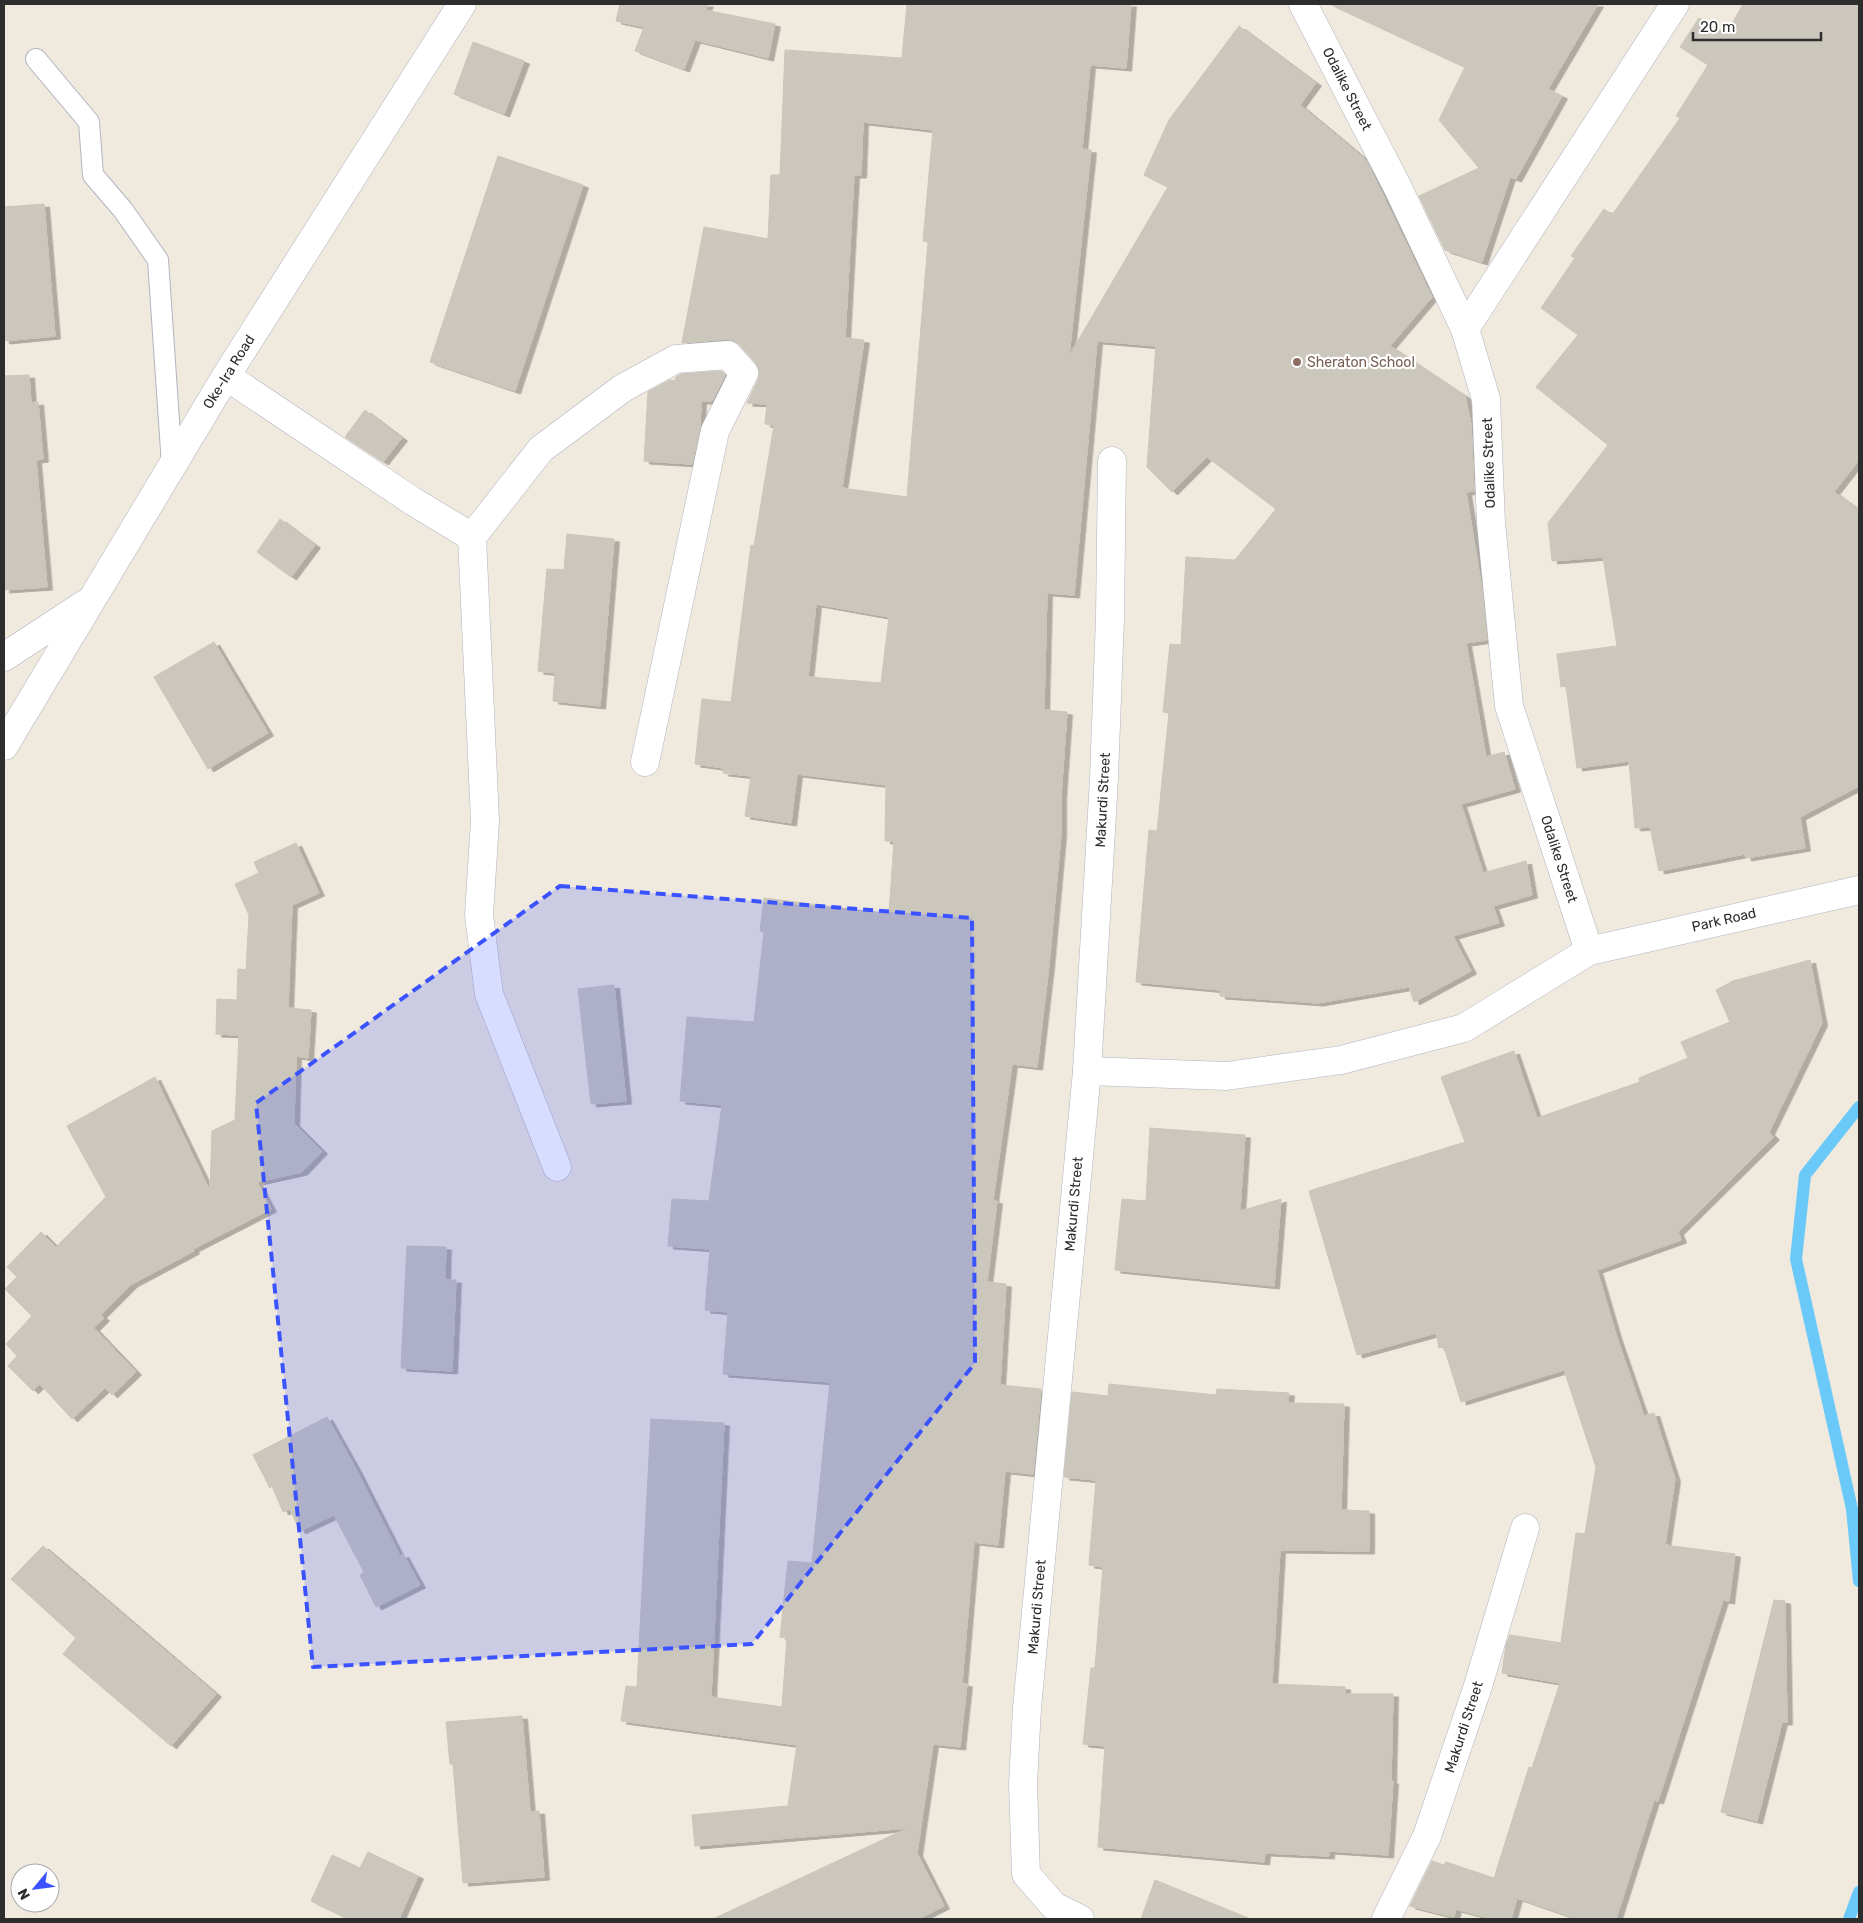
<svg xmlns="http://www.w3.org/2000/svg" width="1863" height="1923" viewBox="0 0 1863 1923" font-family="Rubik,sans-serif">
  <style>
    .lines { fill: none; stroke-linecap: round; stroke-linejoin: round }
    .stream { stroke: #6ac9f8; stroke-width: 12 }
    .building { fill: #cbc7bd; stroke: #cbc5b7; fill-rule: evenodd; filter: url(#shadow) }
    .lane-casing { stroke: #b2b4c1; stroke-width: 22 }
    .street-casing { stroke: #b2b4c1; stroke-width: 29 }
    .lane { stroke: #fff; stroke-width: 20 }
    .street { stroke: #fff; stroke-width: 28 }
    .marked { fill: #3b53ff; fill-opacity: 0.2; stroke: #3b53ff; stroke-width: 4; stroke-dasharray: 10 6; stroke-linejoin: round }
    .education-dot { fill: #8d6e63; stroke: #fff; stroke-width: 2 }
    .labels { text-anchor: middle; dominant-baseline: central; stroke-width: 4.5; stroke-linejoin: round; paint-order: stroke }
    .street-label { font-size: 14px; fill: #2d2d2d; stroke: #fff }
    .education-label { font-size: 14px; fill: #785e54; stroke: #fff; text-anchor: start }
  </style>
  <defs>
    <filter id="shadow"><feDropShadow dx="5.5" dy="3" stdDeviation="0" flood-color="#0004"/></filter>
  </defs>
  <rect width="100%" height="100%" fill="#efe9de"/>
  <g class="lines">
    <!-- stream -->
    <g class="stream">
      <path d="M 1859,1107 L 1805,1175 L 1796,1259 L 1852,1509 L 1859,1581"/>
      <path d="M 1849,1919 L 1859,1892"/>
    </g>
  </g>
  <!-- building -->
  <g class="building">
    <path d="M 620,4 L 708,4 L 705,10 L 775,24 L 768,58 L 695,40 L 684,69 L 635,51 L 644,27 L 616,21 Z"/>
    <path d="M 907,4 L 1131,4 L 1126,68 L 1090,65 L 1082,149 L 1091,150 L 1069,356 L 1168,187 L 1144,175 L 1169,120 L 1239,26 L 1316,83 L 1300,105 L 1366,160 L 1432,297 L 1390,346 L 1465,396 L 1471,424 L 1474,491 L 1466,492 L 1482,590 L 1487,640 L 1466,643 L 1486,757 L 1504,752 L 1515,789 L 1461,804 L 1483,873 L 1526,861 L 1532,895 L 1493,906 L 1499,923 L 1453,936 L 1471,971 L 1414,1002 L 1409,987 L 1318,1003 L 1220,996 L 1220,990 L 1136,982 L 1149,830 L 1157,831 L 1169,713 L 1163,712 L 1170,644 L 1181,645 L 1186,557 L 1235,560 L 1276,509 L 1207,457 L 1172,492 L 1147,467 L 1156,346 L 1097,341 L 1074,595 L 1047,593 L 1044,710 L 1067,712 L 1061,796 L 1061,834 L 1049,965 L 1037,1067 L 1012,1064 L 993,1200 L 997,1201 L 987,1282 L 1006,1284 L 1000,1385 L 1041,1389 L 1033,1474 L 1005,1471 L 998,1545 L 974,1542 L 962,1683 L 967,1684 L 960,1747 L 933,1744 L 917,1853 L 944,1906 L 918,1919 L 713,1919 L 908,1828 L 695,1846 L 692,1815 L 788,1806 L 797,1745 L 621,1721 L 626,1686 L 637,1687 L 651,1419 L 724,1423 L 711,1697 L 782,1707 L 787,1638 L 780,1637 L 788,1561 L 812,1563 L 830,1382 L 723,1374 L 728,1312 L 705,1310 L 710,1249 L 668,1246 L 672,1199 L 709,1201 L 722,1105 L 680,1101 L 687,1017 L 754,1022 L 764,932 L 760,931 L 764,898 L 889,914 L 894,841 L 885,841 L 886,785 L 797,774 L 791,823 L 745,816 L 751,776 L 723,773 L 724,768 L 695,764 L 702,699 L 731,702 L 751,545 L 754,546 L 774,425 L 765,424 L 767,404 L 747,403 L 758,380 L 759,372 L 756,363 L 739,344 L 733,340 L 727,339 L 682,343 L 704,227 L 768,239 L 771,175 L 780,175 L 785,50 L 902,58 ZM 863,122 L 933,130 L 923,241 L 928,242 L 907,497 L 842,488 L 864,340 L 845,338 L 854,175 L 861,175 ZM 816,604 L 889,617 L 881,683 L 808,677 Z"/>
    <path d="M 1330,4 L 1598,4 L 1548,89 L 1562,96 L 1516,179 L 1510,177 L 1482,262 L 1445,250 L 1419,196 L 1479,168 L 1439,120 L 1465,67 Z"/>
    <path d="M 1743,4 L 1859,4 L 1859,460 L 1834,492 L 1859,510 L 1859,786 L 1800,817 L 1805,848 L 1746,858 L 1745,854 L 1659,871 L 1650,827 L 1635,828 L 1629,761 L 1577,768 L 1566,686 L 1561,687 L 1557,654 L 1617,646 L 1603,557 L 1552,561 L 1548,523 L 1608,445 L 1536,387 L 1578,335 L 1541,308 L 1575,258 L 1571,256 L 1604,209 L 1612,215 L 1680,118 L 1676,116 L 1708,65 L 1680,47 L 1699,18 L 1726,35 Z"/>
    <path d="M 473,42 L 524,61 L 504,114 L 454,94 Z"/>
    <path d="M 498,156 L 583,185 L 515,391 L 430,362 Z"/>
    <path d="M 44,204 L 55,336 L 4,341 L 4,207 Z"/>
    <path d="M 721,371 L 725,375 L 712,401 L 701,401 L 700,428 L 692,464 L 644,461 L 648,392 L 670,380 L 675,381 L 676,377 L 681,374 Z"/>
    <path d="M 29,375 L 31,403 L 38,402 L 43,459 L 36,460 L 47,587 L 4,590 L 4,376 Z"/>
    <path d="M 365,410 L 402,438 L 383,462 L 345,437 Z"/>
    <path d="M 280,519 L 315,545 L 291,577 L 257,552 Z"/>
    <path d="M 567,534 L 614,539 L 600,706 L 553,701 L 555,673 L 538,671 L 547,569 L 564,570 Z"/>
    <path d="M 214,642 L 268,733 L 208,769 L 154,677 Z"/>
    <path d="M 296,843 L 319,893 L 292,905 L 288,1008 L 311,1010 L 308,1058 L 296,1056 L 294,1123 L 322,1151 L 302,1172 L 257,1182 L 271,1209 L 193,1249 L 194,1251 L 132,1284 L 101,1315 L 104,1318 L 94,1328 L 136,1372 L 112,1395 L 105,1388 L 72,1419 L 40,1384 L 33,1391 L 8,1366 L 17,1356 L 6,1344 L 32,1316 L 5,1289 L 17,1277 L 7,1267 L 41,1232 L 56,1247 L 106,1197 L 67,1126 L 155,1077 L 210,1191 L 212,1131 L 235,1120 L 239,1035 L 216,1034 L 217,999 L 237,1000 L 238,969 L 246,970 L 249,915 L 235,884 L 259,873 L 254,862 Z"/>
    <path d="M 1810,960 L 1822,1023 L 1769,1132 L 1774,1137 L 1678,1232 L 1681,1240 L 1597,1270 L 1617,1338 L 1644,1416 L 1654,1413 L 1675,1479 L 1665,1545 L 1735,1554 L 1729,1601 L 1723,1600 L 1658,1801 L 1654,1800 L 1616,1919 L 1578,1919 L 1517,1898 L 1511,1919 L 1492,1919 L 1456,1909 L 1454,1917 L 1410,1906 L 1432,1861 L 1444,1865 L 1446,1862 L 1494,1878 L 1529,1767 L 1532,1768 L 1560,1683 L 1502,1673 L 1506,1645 L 1510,1635 L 1561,1643 L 1576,1533 L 1585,1534 L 1596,1467 L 1564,1370 L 1461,1402 L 1444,1347 L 1439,1348 L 1436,1333 L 1357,1355 L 1309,1191 L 1465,1142 L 1441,1077 L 1514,1051 L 1537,1118 L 1640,1082 L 1639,1078 L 1688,1058 L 1681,1042 L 1730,1022 L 1716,990 L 1733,981 Z"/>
    <path d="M 614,985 L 626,1101 L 591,1104 L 578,989 Z"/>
    <path d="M 1150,1128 L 1245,1135 L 1240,1211 L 1281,1199 L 1274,1286 L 1115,1270 L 1122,1199 L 1146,1201 Z"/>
    <path d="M 407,1246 L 446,1247 L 445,1280 L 456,1280 L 452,1371 L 401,1368 Z"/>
    <path d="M 1109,1384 L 1216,1395 L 1217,1389 L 1289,1393 L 1288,1403 L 1344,1404 L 1341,1510 L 1369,1511 L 1369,1551 L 1280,1550 L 1272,1684 L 1345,1687 L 1345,1694 L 1393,1694 L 1391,1781 L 1393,1781 L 1388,1855 L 1329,1851 L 1329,1856 L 1265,1853 L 1264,1862 L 1098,1847 L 1105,1746 L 1083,1744 L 1091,1668 L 1095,1668 L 1103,1567 L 1089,1565 L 1096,1480 L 1064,1477 L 1072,1392 L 1108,1396 Z"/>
    <path d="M 327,1417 L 356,1469 L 400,1556 L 403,1554 L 420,1585 L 376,1607 L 360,1575 L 364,1572 L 334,1515 L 300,1531 L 290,1509 L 283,1512 L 272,1486 L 270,1488 L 253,1455 Z"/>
    <path d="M 43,1546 L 216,1694 L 171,1746 L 63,1654 L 76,1638 L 11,1579 Z"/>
    <path d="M 1774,1600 L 1785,1601 L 1787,1722 L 1782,1722 L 1757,1821 L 1721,1812 Z"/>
    <path d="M 522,1716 L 530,1812 L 539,1811 L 544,1877 L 463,1883 L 453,1764 L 450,1764 L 446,1722 Z"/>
    <path d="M 368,1852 L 418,1876 L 399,1919 L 349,1919 L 311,1901 L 332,1855 L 360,1868 Z"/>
    <path d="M 1155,1880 L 1248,1918 L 1248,1919 L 1141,1919 Z"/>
  </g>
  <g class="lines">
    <!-- lane casing -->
    <g class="lane-casing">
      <path id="lane" d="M 36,59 L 89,122 L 93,175 L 123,210 L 158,260 L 172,465"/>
    </g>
    <!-- street casing -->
    <g class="street-casing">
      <g id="street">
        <path d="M 1303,4 L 1397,186 L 1465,329 L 1486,399 L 1491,523 L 1509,706 L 1589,951"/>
        <path d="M 1465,329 L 1675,4"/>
        <path d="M 226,376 L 414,502 L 472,537"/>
        <path d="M 4,657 L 85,604"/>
        <path d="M 4,746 L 226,376 L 462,4"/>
        <path d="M 1087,1071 L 1227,1076 L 1341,1060 L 1464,1028 L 1589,951 L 1859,890"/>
        <path d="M 557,1167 L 489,994 L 479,915 L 485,821 L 472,537 L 541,449 L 623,388 L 676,359 L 728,355 L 744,373 L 715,431 L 645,762"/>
        <path d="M 1080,1919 L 1054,1906 L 1026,1874 L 1023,1784 L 1027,1708 L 1087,1071 L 1104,778 L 1110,617 L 1112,461"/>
        <path d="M 1386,1919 L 1427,1836 L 1478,1686 L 1525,1528"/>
      </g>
    </g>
    <!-- lane -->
    <use href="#lane" class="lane"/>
    <!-- street -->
    <use href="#street" class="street"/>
  </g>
  <!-- marked area -->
  <path class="marked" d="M 560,886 L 972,918 L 975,1363 L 752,1644 L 313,1667 L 256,1103 Z"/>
  <!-- markers -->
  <circle class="education-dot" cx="1297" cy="362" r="5"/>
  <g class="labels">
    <!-- street labels -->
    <g class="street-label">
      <text transform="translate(1347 89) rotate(63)">Odalike Street</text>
      <text transform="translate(229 372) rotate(-58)">Oke-Ira Road</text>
      <text transform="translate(1489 463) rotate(-92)">Odalike Street</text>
      <text transform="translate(1103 800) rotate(-87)">Makurdi Street</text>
      <text transform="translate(1559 859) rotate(72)">Odalike Street</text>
      <text transform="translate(1724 920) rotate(-13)">Park Road</text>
      <text transform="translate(1074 1204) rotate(-85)">Makurdi Street</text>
      <text transform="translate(1037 1607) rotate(-85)">Makurdi Street</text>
      <text transform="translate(1464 1727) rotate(-72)">Makurdi Street</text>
    </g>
    <!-- education labels -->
    <g class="education-label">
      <text x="1307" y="362">Sheraton School</text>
    </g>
  </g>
  <!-- border -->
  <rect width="1863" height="1923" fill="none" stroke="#2d2d2d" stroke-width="10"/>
  <!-- north arrow -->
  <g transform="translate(35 1888) rotate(241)"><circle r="24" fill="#ffffff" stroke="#ababab"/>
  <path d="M0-4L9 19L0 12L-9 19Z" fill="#3b53ff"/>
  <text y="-8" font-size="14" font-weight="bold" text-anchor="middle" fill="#2d2d2d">N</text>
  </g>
  <!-- scale -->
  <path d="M1693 32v8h128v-8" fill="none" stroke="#2d2d2d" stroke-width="2.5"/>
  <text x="1700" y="32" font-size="15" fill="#2d2d2d" stroke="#ffffff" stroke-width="4" paint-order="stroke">20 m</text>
</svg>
